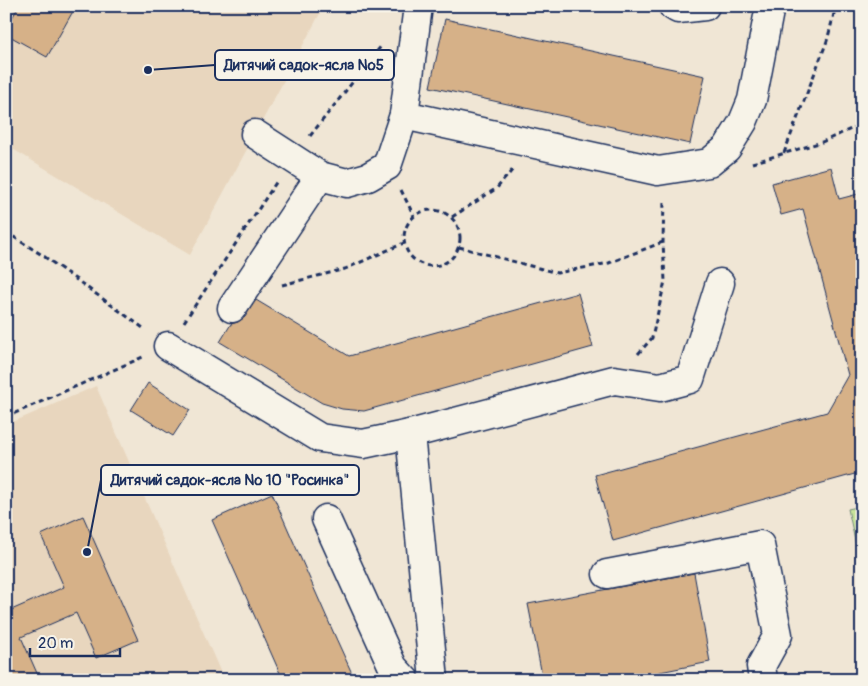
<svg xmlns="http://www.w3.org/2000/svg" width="868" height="686" viewBox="0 0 868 686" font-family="Pangolin,sans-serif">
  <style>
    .built { fill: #e8d6be }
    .green { fill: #c8e49b; stroke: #728a7c }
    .building { fill: #d6b188; stroke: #1b2f5e }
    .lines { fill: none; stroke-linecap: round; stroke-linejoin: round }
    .minor-casing { stroke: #1b2f5e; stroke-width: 31 }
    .path { stroke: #1b2f5e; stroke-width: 3; stroke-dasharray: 5 4; stroke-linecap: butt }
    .minor { stroke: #f7f3e8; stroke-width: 28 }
    .leader { fill: none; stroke: #1b2f5e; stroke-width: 2 }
    .callout-dot { fill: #1b2f5e; stroke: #f7f3e8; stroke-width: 2 }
    .callout { fill: #f7f3e8; stroke: #1b2f5e; stroke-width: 2 }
    .callout-label { font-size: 15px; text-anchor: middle; font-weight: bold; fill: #1b2f5e }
  </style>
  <rect width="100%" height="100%" fill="#f0e6d5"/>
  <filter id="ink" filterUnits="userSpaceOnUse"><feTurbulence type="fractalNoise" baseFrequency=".02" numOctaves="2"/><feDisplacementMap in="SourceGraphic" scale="10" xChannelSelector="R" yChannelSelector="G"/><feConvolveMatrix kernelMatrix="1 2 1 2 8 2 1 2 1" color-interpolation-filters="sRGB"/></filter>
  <g filter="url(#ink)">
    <!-- built -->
    <g class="built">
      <path d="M 6,6 L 324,6 L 190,255 L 6,145 Z"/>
      <path d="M 96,386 L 224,680 L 6,680 L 6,425 Z"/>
    </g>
    <!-- green -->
    <path class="green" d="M 862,506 L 862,573 L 848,509 Z"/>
    <!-- building -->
    <g class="building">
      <path d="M 19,6 L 76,6 L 47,57 L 6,34 L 6,28 Z"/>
      <path d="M 445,19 L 705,76 L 690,144 L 430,87 Z"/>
      <path d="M 831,167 L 839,199 L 862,193 L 862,472 L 613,541 L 595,475 L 827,412 L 848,375 L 803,209 L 781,215 L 772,183 Z"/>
      <path d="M 578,293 L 593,347 L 364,411 L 342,409 L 322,403 L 220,342 L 231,324 L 238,322 L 245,317 L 256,300 L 349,356 Z"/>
      <path d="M 148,383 L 190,410 L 173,436 L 131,410 Z"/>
      <path d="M 272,493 L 335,636 L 355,680 L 283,680 L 212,520 Z"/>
      <path d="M 83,516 L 138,640 L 96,658 L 76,613 L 21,637 L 40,680 L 6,680 L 6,605 L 9,611 L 64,587 L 41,535 Z"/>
      <path d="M 694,573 L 710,662 L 620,680 L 543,680 L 528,604 Z"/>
    </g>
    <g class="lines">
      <!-- minor casing -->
      <g class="minor-casing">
        <g id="minor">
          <path d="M 418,6 L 404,115 L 658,171 L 709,163 L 727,148 L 743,122 L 752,100 L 770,6"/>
          <path d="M 673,6 L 678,9 L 705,6"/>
          <path d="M 255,134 L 320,176 L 347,183 L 368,177 L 387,166 L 404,115"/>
          <path d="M 232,308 L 320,176"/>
          <path d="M 168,346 L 320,438 L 363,444 L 410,434 L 614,380 L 660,387 L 690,379 L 720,283"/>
          <path d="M 410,434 L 434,680"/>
          <path d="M 326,519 L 393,667 L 405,680"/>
          <path d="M 607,574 L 760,545 L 778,635 L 761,666 L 763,680"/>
        </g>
      </g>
      <!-- path -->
      <g class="path">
        <path d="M 310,136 L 382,45"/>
        <path d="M 784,153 L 827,41 L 836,6"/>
        <path d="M 752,163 L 822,142 L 862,124"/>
        <path d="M 401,190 L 414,216"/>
        <circle cx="432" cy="238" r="28"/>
        <path d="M 452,217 L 497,188 L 514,168"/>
        <path d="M 6,232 L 42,255 L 146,330"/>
        <path d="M 459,247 L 557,273 L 609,263 L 663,242"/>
        <path d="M 282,285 L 345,269 L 404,243"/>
        <path d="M 184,322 L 277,181"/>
        <path d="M 638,354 L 652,338 L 665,281 L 663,242 L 664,200"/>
        <path d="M 6,417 L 143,357"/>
        <path d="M 322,466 L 324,490"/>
      </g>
      <!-- minor -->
      <use href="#minor" class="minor"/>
    </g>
  </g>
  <!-- callouts -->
  <path class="leader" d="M148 70L215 65M87 552L101 480"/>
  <g class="callout-dot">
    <circle cx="148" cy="70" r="5"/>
    <circle cx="87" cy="552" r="5"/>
  </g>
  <g class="callout">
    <rect x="215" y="50" width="179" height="30" rx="5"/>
    <rect x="101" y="465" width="258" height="30" rx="5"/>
  </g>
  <g class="callout-label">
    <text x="304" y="70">Дитячий садок-ясла №5</text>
    <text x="230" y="485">Дитячий садок-ясла № 10 "Росинка"</text>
  </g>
  <!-- margin -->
  <rect width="868" height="686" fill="none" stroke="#f7f3e8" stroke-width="25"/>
  <rect x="12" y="12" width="843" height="661" fill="none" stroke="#1b2f5e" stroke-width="2" filter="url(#ink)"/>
  <!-- scale -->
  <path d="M30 648v8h90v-8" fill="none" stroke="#1b2f5e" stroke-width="2.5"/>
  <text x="38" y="648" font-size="15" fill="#1b2f5e" stroke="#f7f3e8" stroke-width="4" paint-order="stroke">20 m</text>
</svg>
